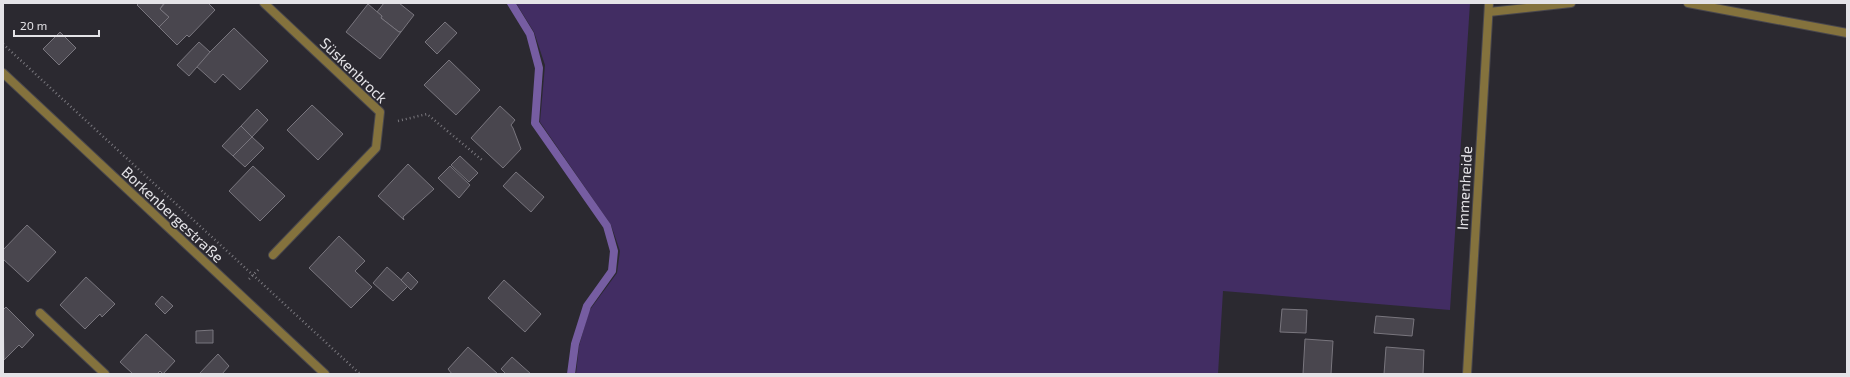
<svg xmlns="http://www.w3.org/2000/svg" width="1850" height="377" viewBox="0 0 1850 377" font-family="'Exo 2',sans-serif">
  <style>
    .green { fill: #422d63 }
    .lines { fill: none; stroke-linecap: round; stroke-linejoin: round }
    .stream { stroke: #765da2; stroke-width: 8 }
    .building { fill: #49464e; stroke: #79767e }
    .service-casing { stroke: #49474d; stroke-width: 10 }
    .minor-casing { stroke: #49474d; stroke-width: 10 }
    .tertiary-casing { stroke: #49474d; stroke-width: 10 }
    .path { stroke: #79777d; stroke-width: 2.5; stroke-dasharray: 1 3; stroke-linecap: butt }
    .service { stroke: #84723d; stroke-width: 8 }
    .minor { stroke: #84723d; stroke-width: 8 }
    .tertiary { stroke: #84723d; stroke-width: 8 }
    .labels { text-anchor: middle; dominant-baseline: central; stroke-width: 3; stroke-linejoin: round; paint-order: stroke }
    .street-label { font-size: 15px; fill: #e4e3e7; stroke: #2b2930 }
  </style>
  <rect width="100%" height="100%" fill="#2b2930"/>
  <!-- green -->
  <path class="green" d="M 516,3 L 1470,3 L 1450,310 L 1223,291 L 1218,374 L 576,374 L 579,346 L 589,311 L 617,273 L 620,251 L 611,225 L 540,122 L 545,65 L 534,32 Z"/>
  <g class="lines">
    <!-- stream -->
    <path class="stream" d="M 511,3 L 530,34 L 539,68 L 535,123 L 607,226 L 614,251 L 612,271 L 587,306 L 575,344 L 571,374"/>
  </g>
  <!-- building -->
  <g class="building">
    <path d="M 139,3 L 164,3 L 160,9 L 169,17 L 159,27 L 137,5 Z"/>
    <path d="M 208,3 L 215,10 L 189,37 L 187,35 L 177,45 L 159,27 L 169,17 L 160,9 L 165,3 Z"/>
    <path d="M 384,3 L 399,3 L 414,15 L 401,32 L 399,32 L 381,18 L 382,16 L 377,12 Z"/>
    <path d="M 368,4 L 382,16 L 381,18 L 399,32 L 401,32 L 380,59 L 346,32 Z"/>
    <path d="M 445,22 L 457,33 L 437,54 L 425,42 Z"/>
    <path d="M 234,28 L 268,61 L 240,90 L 223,74 L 215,83 L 196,66 Z"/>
    <path d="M 60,32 L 76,48 L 59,65 L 43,49 Z"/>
    <path d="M 199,42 L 210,52 L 189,76 L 177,65 Z"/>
    <path d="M 449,60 L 480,90 L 456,115 L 424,85 Z"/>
    <path d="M 312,105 L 343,134 L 318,160 L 287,130 Z"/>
    <path d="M 500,106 L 515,120 L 511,125 L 513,128 L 521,149 L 503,168 L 471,138 Z"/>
    <path d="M 257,109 L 268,120 L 252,137 L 241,126 Z"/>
    <path d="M 241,126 L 252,137 L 233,156 L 222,146 Z"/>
    <path d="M 252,137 L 264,148 L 245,167 L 233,156 Z"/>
    <path d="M 460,156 L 478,173 L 469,182 L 451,165 Z"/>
    <path d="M 408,164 L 434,189 L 403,217 L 404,220 L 378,196 Z"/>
    <path d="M 253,166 L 285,196 L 260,221 L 229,191 Z"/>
    <path d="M 450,166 L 470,185 L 459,198 L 438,178 Z"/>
    <path d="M 516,172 L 544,197 L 531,212 L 503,186 Z"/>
    <path d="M 27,225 L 56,252 L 28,282 L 3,259 L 3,250 Z"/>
    <path d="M 339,236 L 365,261 L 355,271 L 372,287 L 351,308 L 309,268 Z"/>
    <path d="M 387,267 L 408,286 L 393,301 L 373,283 Z"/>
    <path d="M 408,272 L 418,282 L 411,290 L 401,280 Z"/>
    <path d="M 86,277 L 115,304 L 102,317 L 100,314 L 85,329 L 60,305 Z"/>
    <path d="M 504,280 L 541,314 L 525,332 L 488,298 Z"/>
    <path d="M 162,296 L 173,306 L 165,314 L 155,304 Z"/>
    <path d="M 6,307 L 34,335 L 22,348 L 19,345 L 4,360 L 3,310 Z"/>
    <path d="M 1282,309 L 1307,310 L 1306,333 L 1280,332 Z"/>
    <path d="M 1376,316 L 1414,319 L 1412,336 L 1374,333 Z"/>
    <path d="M 213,330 L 213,343 L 196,343 L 196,331 Z"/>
    <path d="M 146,334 L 175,361 L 163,374 L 160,371 L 157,374 L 133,374 L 120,362 Z"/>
    <path d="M 1305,339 L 1333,341 L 1331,374 L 1303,374 Z"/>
    <path d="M 468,347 L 498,374 L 452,374 L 448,369 Z"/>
    <path d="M 1386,347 L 1424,350 L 1423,374 L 1384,374 Z"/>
    <path d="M 218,354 L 229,366 L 222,374 L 199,374 Z"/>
    <path d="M 512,357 L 531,374 L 506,374 L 501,369 Z"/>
  </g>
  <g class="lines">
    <!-- service casing -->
    <g class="service-casing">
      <g id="service">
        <path d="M 1688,3 L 1847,33"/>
        <path d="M 1489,12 L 1571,3"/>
      </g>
    </g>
    <!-- minor casing -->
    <g class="minor-casing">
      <g id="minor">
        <path d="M 264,3 L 380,112 L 376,148 L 273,255"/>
        <path d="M 40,313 L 105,374"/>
        <path d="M 1467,374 L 1489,3"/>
      </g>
    </g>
    <!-- tertiary casing -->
    <g class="tertiary-casing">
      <path id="tertiary" d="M 3,73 L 325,374"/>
    </g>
    <!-- path -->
    <g class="path">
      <path d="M 3,44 L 360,374"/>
      <path d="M 398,121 L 427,114 L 482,160"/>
      <path d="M 249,279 L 260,268"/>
    </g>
    <!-- service -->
    <use href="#service" class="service"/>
    <!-- minor -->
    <use href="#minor" class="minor"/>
    <!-- tertiary -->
    <use href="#tertiary" class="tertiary"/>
  </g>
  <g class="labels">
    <!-- street labels -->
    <g class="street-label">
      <text transform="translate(354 70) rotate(44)">Süskenbrock</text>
      <text transform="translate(1464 188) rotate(-87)">Immenheide</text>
      <text transform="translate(173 214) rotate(43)">Borkenbergestraße</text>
    </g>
  </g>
  <!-- border -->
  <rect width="1850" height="377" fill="none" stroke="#e4e3e7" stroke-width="8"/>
  <!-- scale -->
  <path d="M14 30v6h85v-6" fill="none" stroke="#e4e3e7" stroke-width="2"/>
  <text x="20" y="30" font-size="12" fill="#e4e3e7" stroke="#2b2930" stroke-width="3" paint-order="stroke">20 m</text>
</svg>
